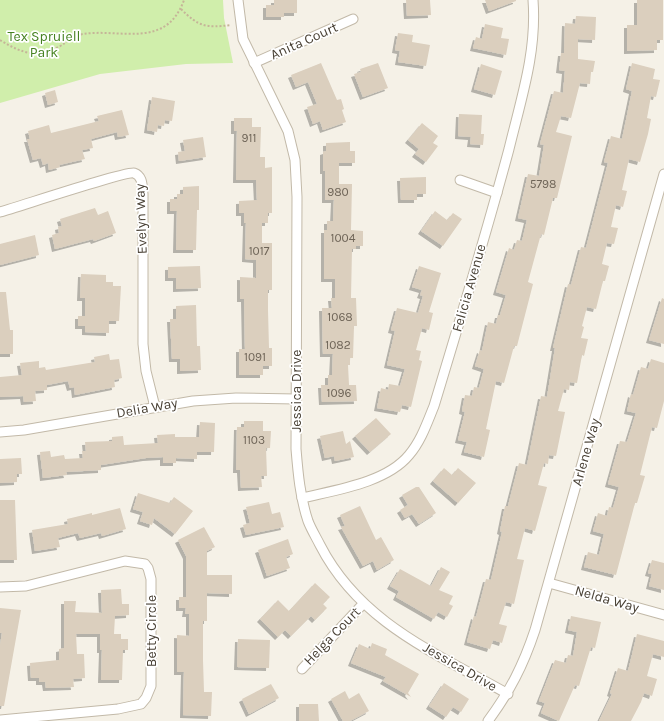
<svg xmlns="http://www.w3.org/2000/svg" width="664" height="721" viewBox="0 0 664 721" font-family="Karla,sans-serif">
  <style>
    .green { fill: #d0eeab }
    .building { fill: #dbcfbe; filter: url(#shadow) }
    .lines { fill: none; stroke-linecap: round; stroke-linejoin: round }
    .minor-casing { stroke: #c2b9a8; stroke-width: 11 }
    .path { stroke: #c5b598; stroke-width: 2; stroke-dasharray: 2 2; stroke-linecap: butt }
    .minor { stroke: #fff; stroke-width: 9 }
    .labels { text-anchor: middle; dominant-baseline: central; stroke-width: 3.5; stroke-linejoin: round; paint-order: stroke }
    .number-label { font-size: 12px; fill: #6e6457 }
    .park-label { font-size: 14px; fill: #468221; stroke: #fff }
    .street-label { font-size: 14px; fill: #494135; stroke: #fff }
  </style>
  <defs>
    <filter id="shadow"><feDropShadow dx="-3" dy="3" stdDeviation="0" flood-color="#0004"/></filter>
  </defs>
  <rect width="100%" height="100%" fill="#f5f1e7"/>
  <!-- green -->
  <path class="green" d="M 0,0 L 223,0 L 224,18 L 233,63 L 186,64 L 100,74 L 0,103 Z"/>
  <!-- building -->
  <g class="building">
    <path d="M 274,0 L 297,0 L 297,13 L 284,13 L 284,17 L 266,17 L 266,5 L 274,5 Z"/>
    <path d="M 406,0 L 430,0 L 431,15 L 407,16 Z"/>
    <path d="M 485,0 L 516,0 L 516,1 L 489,11 Z"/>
    <path d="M 637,0 L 663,0 L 663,40 L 657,40 L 657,50 L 627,51 L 627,25 L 637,25 Z"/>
    <path d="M 576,16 L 596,17 L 595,40 L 578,39 L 578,59 L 595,61 L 593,72 L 591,72 L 590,84 L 580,83 L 571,118 L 561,116 L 556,132 L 572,136 L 557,198 L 553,198 L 544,235 L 541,234 L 528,282 L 533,284 L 517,346 L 514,346 L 504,383 L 496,381 L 486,429 L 490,430 L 484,457 L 464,452 L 467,442 L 458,440 L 465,412 L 462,411 L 465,395 L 472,396 L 474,387 L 479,388 L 484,369 L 475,366 L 480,350 L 482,351 L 488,322 L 496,324 L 498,315 L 500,315 L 506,295 L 496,292 L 509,248 L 514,250 L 517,240 L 522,241 L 527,220 L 518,218 L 528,174 L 539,176 L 544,145 L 540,144 L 554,91 L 563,93 L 565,71 L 559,70 L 561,53 L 564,53 L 565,23 L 575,24 Z"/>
    <path d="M 485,24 L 503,28 L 501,38 L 509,39 L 506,55 L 473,48 L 476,37 L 482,39 Z"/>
    <path d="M 398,33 L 413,35 L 412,42 L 430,45 L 426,66 L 398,62 L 400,51 L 395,50 Z"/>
    <path d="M 321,63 L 337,100 L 341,99 L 344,109 L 342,110 L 346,122 L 323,130 L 320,121 L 313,124 L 307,107 L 317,104 L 308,82 L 296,87 L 291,75 Z"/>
    <path d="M 378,63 L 388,88 L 363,97 L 354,74 L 361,72 L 360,69 Z"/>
    <path d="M 632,63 L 655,69 L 653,79 L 660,80 L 656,97 L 651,96 L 647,118 L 651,119 L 648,134 L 640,162 L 629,159 L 622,190 L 627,191 L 623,207 L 616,205 L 611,227 L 618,228 L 614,244 L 607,243 L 602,264 L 609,266 L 605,281 L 603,281 L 596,309 L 587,307 L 582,326 L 584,327 L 581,338 L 588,339 L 584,356 L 582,355 L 577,383 L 570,382 L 569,390 L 564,389 L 558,411 L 565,412 L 556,456 L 549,455 L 548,464 L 544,463 L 538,485 L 547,487 L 535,531 L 525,528 L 517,559 L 524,560 L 514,604 L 506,602 L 499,624 L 507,626 L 502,643 L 493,640 L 490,649 L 467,642 L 474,616 L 476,617 L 486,579 L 491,580 L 502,532 L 500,531 L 505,506 L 508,506 L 519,463 L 527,465 L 541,396 L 547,397 L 555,348 L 553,348 L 568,284 L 571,285 L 581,247 L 586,248 L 608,163 L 604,162 L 611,136 L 622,139 L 632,91 L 626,89 Z"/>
    <path d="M 481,64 L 502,71 L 495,95 L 474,89 Z"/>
    <path d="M 55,90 L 58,102 L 48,105 L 45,93 Z"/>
    <path d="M 152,97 L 175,101 L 172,121 L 165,120 L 164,126 L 158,125 L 157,132 L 147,130 Z"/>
    <path d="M 122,110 L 129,135 L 118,137 L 117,132 L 91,139 L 93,148 L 82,150 L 85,159 L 59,165 L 60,167 L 49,170 L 48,163 L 43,165 L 41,158 L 33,160 L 27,139 L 30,139 L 28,131 L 49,125 L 51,133 L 99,121 L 97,116 Z"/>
    <path d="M 459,114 L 482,115 L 481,134 L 484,134 L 483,145 L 470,144 L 471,137 L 458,136 Z"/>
    <path d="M 234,118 L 252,118 L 252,127 L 261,127 L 260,157 L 265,157 L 265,168 L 272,167 L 272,213 L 268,213 L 268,223 L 262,223 L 262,243 L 272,243 L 272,290 L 268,290 L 268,310 L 269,348 L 272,348 L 272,366 L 263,366 L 263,375 L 239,375 L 239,349 L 245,349 L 244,299 L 240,299 L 240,277 L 256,278 L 256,260 L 245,259 L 246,223 L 244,223 L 244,213 L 239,213 L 239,201 L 257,200 L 256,180 L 236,180 L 237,131 L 234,131 Z"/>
    <path d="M 422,123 L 438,136 L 433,143 L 438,146 L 426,162 L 415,154 L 419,149 L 408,140 Z"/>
    <path d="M 203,137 L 206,157 L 179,161 L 178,152 L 185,151 L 183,140 Z"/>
    <path d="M 350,142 L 350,151 L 355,151 L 355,163 L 339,163 L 339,184 L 352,184 L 351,230 L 363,231 L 363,246 L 356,246 L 356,249 L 352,249 L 351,298 L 356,298 L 357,326 L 354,326 L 353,358 L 350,358 L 350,365 L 348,365 L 349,385 L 356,385 L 357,401 L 322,402 L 321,385 L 328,385 L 328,375 L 332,375 L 333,354 L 323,354 L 322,308 L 332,308 L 331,298 L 335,298 L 335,279 L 324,279 L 324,230 L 327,230 L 327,221 L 333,221 L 334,200 L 325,200 L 325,171 L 323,171 L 323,152 L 326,151 L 326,143 Z"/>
    <path d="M 426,177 L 426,194 L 417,194 L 417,200 L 401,200 L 400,178 Z"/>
    <path d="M 199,186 L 199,210 L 197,210 L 196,250 L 176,250 L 177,211 L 170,211 L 170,199 L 177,199 L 177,194 L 183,194 L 183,187 Z"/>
    <path d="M 95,208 L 98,215 L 108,211 L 116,233 L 94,241 L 93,239 L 55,249 L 52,235 L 59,233 L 58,227 L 62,226 L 60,219 Z"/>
    <path d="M 435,211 L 447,220 L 453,213 L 462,219 L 443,246 L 421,231 Z"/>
    <path d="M 35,235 L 39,255 L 0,265 L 0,244 Z"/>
    <path d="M 200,266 L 201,288 L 176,289 L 176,278 L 168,278 L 168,267 Z"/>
    <path d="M 419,266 L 441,273 L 429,312 L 433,313 L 429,330 L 422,328 L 416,350 L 421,351 L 419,360 L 422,361 L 411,407 L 402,405 L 400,412 L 377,408 L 381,388 L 388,390 L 389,384 L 400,386 L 405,369 L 387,365 L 395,331 L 391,330 L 397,308 L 418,313 L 423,296 L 420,295 L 422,290 L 412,287 Z"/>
    <path d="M 81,274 L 106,275 L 106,282 L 113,282 L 113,286 L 121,286 L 119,321 L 109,321 L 109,333 L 85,332 L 85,326 L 78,326 L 78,316 L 85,316 L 85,298 L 80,298 Z"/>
    <path d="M 0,292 L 6,292 L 10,330 L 13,330 L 13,354 L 0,354 Z"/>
    <path d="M 662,298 L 664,299 L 664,344 L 649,340 Z"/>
    <path d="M 196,305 L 197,346 L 200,346 L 201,370 L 180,371 L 180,359 L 172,359 L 170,319 L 176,319 L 176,306 Z"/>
    <path d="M 109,354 L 110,360 L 119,359 L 122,378 L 114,380 L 115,387 L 75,395 L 74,387 L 70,388 L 68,381 L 47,385 L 47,390 L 35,391 L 36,401 L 24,402 L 23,396 L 0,397 L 0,377 L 22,375 L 20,363 L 39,361 L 39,368 L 45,367 L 46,370 L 95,362 L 94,357 Z"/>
    <path d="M 651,359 L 664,363 L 664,401 L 657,428 L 652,427 L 640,475 L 645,476 L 637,503 L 635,503 L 616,575 L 584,567 L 588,552 L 599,555 L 604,534 L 593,531 L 598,513 L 607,516 L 609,507 L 613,508 L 619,487 L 608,484 L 620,441 L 627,442 L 636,413 L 627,411 L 631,394 L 633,395 L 641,367 L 648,369 Z"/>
    <path d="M 376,418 L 391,434 L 370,452 L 355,436 Z"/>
    <path d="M 244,421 L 263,421 L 263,431 L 271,431 L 270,448 L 266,448 L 267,476 L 261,476 L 262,487 L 241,488 L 240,470 L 236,470 L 237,427 L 244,427 Z"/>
    <path d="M 200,422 L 215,423 L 214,452 L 197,452 L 197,459 L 176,458 L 176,463 L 163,463 L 163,457 L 146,458 L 101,465 L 101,470 L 66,472 L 67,475 L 43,478 L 40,452 L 50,451 L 51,457 L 64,455 L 65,459 L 83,458 L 82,451 L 86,451 L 85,442 L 112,441 L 112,437 L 123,436 L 124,445 L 158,443 L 157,435 L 175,434 L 175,437 L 199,437 Z"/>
    <path d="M 343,431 L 346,444 L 350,441 L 354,457 L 335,461 L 334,456 L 325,458 L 320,436 Z"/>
    <path d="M 21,458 L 22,474 L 17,474 L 17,482 L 0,483 L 0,459 Z"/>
    <path d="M 444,468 L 452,475 L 458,468 L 476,483 L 458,503 L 433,481 Z"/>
    <path d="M 416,487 L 419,487 L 436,513 L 419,524 L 412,514 L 405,518 L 400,510 L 408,505 L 402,495 Z"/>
    <path d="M 138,493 L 170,503 L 174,497 L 193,511 L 175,534 L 154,518 L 152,525 L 140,521 L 143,512 L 133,509 Z"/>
    <path d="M 0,500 L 15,500 L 17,560 L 0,560 Z"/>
    <path d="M 269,502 L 272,514 L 280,512 L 284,527 L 246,535 L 243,525 L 250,523 L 246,507 Z"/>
    <path d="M 360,506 L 376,540 L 381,537 L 394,560 L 377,570 L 373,561 L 363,566 L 341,527 L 345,526 L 340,515 Z"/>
    <path d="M 120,508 L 126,529 L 102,536 L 101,533 L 80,538 L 78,533 L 58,538 L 60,547 L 35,551 L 32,530 L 68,524 L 67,519 L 92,513 L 92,515 Z"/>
    <path d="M 204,527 L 215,547 L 207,551 L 207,575 L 232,575 L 232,594 L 207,593 L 207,621 L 203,621 L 203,660 L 204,692 L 212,692 L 211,716 L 183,715 L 184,672 L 177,672 L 177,635 L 189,636 L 189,614 L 185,614 L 186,608 L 179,608 L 179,597 L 186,597 L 186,556 L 178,540 Z"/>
    <path d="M 288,539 L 293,554 L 286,557 L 290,568 L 267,576 L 258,550 Z"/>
    <path d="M 652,560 L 664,563 L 664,590 L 649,586 L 652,574 L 648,573 Z"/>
    <path d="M 441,567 L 450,572 L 439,590 L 453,596 L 449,604 L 453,606 L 447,617 L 438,612 L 434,619 L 396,597 L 399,591 L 390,586 L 400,569 L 431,586 Z"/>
    <path d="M 315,583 L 330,597 L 323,604 L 327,608 L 315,620 L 311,616 L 291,636 L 285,630 L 278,637 L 260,619 L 278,600 L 289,611 Z"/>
    <path d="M 121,589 L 122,604 L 129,604 L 129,615 L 115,616 L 114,634 L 121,634 L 121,639 L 128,639 L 128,650 L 123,650 L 122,680 L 101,680 L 102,650 L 100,650 L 100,634 L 76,634 L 77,654 L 84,654 L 85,678 L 73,679 L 74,687 L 46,688 L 45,682 L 39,682 L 39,678 L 31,678 L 30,663 L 59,660 L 59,649 L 64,648 L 64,601 L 76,601 L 75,612 L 102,613 L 101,590 Z"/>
    <path d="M 0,608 L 21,610 L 4,706 L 0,706 L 0,645 L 2,633 L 0,633 Z"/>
    <path d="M 571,616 L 601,622 L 595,648 L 591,647 L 579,686 L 575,685 L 559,721 L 541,713 L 545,703 L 539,701 L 555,660 L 566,663 L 568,655 L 573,656 L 577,632 L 568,630 Z"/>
    <path d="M 637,634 L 664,641 L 664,657 L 653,654 L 647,676 L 657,679 L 652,696 L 644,693 L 641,702 L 631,721 L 599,721 L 612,694 L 610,693 L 618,668 L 628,671 Z"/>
    <path d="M 238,639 L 270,640 L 269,668 L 237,667 Z"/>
    <path d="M 372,643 L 387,649 L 385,655 L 419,674 L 408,693 L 411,697 L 383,681 L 386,677 L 351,663 L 359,644 L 370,649 Z"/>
    <path d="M 444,683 L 469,699 L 461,712 L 453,707 L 446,717 L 429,706 Z"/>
    <path d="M 271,684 L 279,698 L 249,714 L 242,699 Z"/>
    <path d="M 345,691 L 349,699 L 359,693 L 369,711 L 350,721 L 343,721 L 331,699 Z"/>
    <path d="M 299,704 L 318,704 L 319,721 L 299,721 Z"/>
  </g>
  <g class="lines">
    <!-- minor casing -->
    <g class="minor-casing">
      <g id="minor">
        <path d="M 238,0 L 243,39 L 288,131 L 295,160 L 297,197 L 296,449 C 298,473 300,497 308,521 C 311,529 316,537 320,545 C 360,623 436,653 508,694"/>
        <path d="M 254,63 L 353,19"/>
        <path d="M 460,180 L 497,193"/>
        <path d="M 0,212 C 18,207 126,171 134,173 C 143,176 142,186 143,194 L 143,344 L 146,371 L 155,407"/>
        <path d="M 0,432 L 24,430 L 193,401 L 236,398 L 296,399"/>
        <path d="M 302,498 C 335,490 386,483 409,455 C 421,441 427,423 434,406 C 460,320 486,235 509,149 C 521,99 537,52 533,0"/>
        <path d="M 549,583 L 664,615"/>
        <path d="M 0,587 L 26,586 L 125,561 L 145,564 L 148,568 L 151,579 L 151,686 L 146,698 L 141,704 L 118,709 L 0,720"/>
        <path d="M 302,669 L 363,604"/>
        <path d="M 488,721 C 510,691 523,666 535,630 L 664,174"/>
      </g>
    </g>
    <!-- path -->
    <g class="path">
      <path d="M 181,9 C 199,27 206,28 231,25"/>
      <path d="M 0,40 C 23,54 38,59 62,45 C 68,41 76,35 83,34 C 120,28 166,50 184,0"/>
    </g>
    <!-- minor -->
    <use href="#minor" class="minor"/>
  </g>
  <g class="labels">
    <!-- number labels -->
    <g class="number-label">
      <text x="249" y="138">911</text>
      <text x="543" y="184">5798</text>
      <text x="338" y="192">980</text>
      <text x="343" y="238">1004</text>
      <text x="259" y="251">1017</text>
      <text x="340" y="317">1068</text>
      <text x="338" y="345">1082</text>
      <text x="255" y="357">1091</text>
      <text x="339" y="393">1096</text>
      <text x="254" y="440">1103</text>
    </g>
    <!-- park labels -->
    <g class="park-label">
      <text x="44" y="36">Tex Spruiell<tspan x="44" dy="16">Park</tspan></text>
    </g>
    <!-- street labels -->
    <g class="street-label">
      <text transform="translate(304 41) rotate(-24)">Anita Court</text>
      <text transform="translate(141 219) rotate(-92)">Evelyn Way</text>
      <text transform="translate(469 288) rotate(-74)">Felicia Avenue</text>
      <text transform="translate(296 391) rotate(-90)">Jessica Drive</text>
      <text transform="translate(147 408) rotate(-10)">Delia Way</text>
      <text transform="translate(586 452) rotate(-74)">Arlene Way</text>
      <text transform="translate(607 599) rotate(16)">Nelda Way</text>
      <text transform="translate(151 631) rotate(-90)">Betty Circle</text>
      <text transform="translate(332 636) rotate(-46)">Helga Court</text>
      <text transform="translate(460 667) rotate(30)">Jessica Drive</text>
    </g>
  </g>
</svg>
